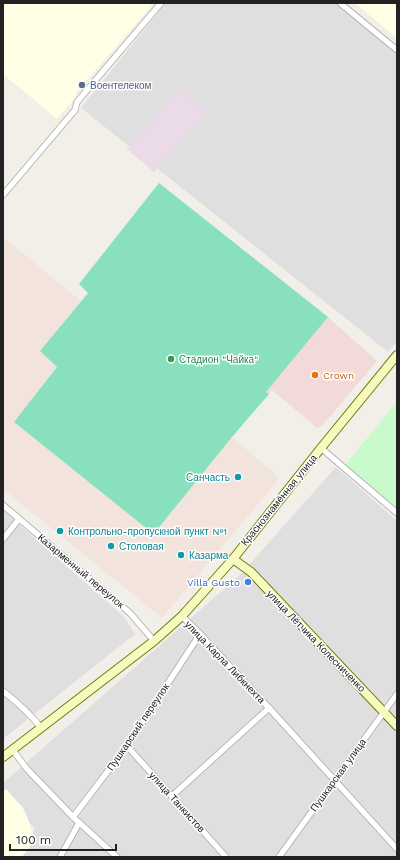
<svg xmlns="http://www.w3.org/2000/svg" width="400" height="860" viewBox="0 0 400 860" font-family="'Work Sans',sans-serif">
  <style>
    .residential { fill: #e0dfdf }
    .commercial { fill: #f2dad9 }
    .industrial { fill: #ebdbe8 }
    .education { fill: #ffffe5 }
    .military { fill: #f3e3dd }
    .park { fill: #c8facc }
    .pitch { fill: #88e0be }
    .lines { fill: none; stroke-linecap: round; stroke-linejoin: round }
    .street-casing { stroke: #a9a9a9; stroke-width: 7 }
    .secondary-casing { stroke: #707d05; stroke-width: 10 }
    .street { stroke: #fff; stroke-width: 5.5 }
    .secondary { stroke: #f7fabf; stroke-width: 8 }
    .service-dot { fill: #5c6f8a; stroke: #fff; stroke-width: 1.5 }
    .leisure-dot { fill: #2e9e5b; stroke: #fff; stroke-width: 1.5 }
    .food-dot { fill: #e8710a; stroke: #fff; stroke-width: 1.5 }
    .culture-dot { fill: #0f9aa8; stroke: #fff; stroke-width: 1.5 }
    .shop-dot { fill: #3f7fe0; stroke: #fff; stroke-width: 1.5 }
    .labels { text-anchor: middle; dominant-baseline: central; stroke-width: 3; stroke-linejoin: round; paint-order: stroke }
    .service-label { font-size: 10px; fill: #4e5e75; stroke: #fff; text-anchor: start }
    .leisure-label { font-size: 10px; fill: #27864d; stroke: #fff; text-anchor: start }
    .food-label { font-size: 10px; fill: #c56008; stroke: #fff; text-anchor: start }
    .culture-label { font-size: 10px; fill: #0d838f; stroke: #fff; text-anchor: start }
    .street-label { font-size: 10px; fill: #222; stroke: #fff }
    .shop-label { font-size: 10px; fill: #366cbe; stroke: #fff; text-anchor: end }
  </style>
  <rect width="100%" height="100%" fill="#f2efe9"/>
  <!-- residential -->
  <g class="residential">
    <path d="M 166,3 L 338,3 L 397,51 L 397,341 L 388,352 L 81,108 Z"/>
    <path d="M 336,467 L 397,521 L 397,857 L 18,857 L 35,829 L 3,791 L 3,783 L 240,575 Z"/>
    <path d="M 3,510 L 124,617 L 135,634 L 3,739 Z"/>
  </g>
  <!-- commercial -->
  <path class="commercial" d="M 328,317 L 377,361 L 322,426 L 317,428 L 272,390 L 269,394 L 266,392 Z"/>
  <!-- industrial -->
  <path class="industrial" d="M 181,89 L 207,112 L 154,172 L 127,149 Z"/>
  <!-- education -->
  <g class="education">
    <path d="M 3,3 L 154,3 L 75,94 L 77,96 L 57,119 L 3,74 Z"/>
    <path d="M 355,3 L 397,3 L 397,38 Z"/>
    <path d="M 6,789 L 23,808 L 28,819 L 35,840 L 22,857 L 3,857 L 3,792 Z"/>
  </g>
  <!-- military -->
  <path class="military" d="M 3,237 L 81,301 L 40,351 L 58,367 L 14,422 L 151,532 L 156,531 L 232,437 L 280,478 L 162,618 L 3,489 Z"/>
  <!-- park -->
  <path class="park" d="M 397,402 L 397,509 L 345,465 Z"/>
  <!-- pitch -->
  <path class="pitch" d="M 159,183 L 328,317 L 266,392 L 269,394 L 232,437 L 156,531 L 151,532 L 14,422 L 57,367 L 40,351 L 88,293 L 79,284 Z"/>
  <g class="lines">
    <!-- street casing -->
    <g class="street-casing">
      <g id="street">
        <path d="M 340,3 L 397,50"/>
        <path d="M 3,195 L 75,110 L 77,102 L 93,83 L 161,3"/>
        <path d="M 321,448 L 397,513"/>
        <path d="M 3,505 L 130,613 L 154,641"/>
        <path d="M 3,539 L 19,519"/>
        <path d="M 182,616 L 200,634 L 269,708 L 397,849"/>
        <path d="M 3,691 C 17,702 30,713 41,728"/>
        <path d="M 127,746 L 226,857"/>
        <path d="M 12,749 L 27,769 L 73,817 L 117,857"/>
        <path d="M 172,796 L 269,708"/>
        <path d="M 73,817 L 127,746 L 200,634"/>
        <path d="M 60,857 L 79,823"/>
        <path d="M 279,857 L 397,694"/>
      </g>
    </g>
    <!-- secondary casing -->
    <g class="secondary-casing">
      <g id="secondary">
        <path d="M 233,559 L 251,572 L 397,726"/>
        <path d="M 3,757 L 154,641 L 182,616 L 233,559 L 321,448 L 397,355"/>
      </g>
    </g>
    <!-- street -->
    <use href="#street" class="street"/>
    <!-- secondary -->
    <use href="#secondary" class="secondary"/>
  </g>
  <!-- markers -->
  <circle class="service-dot" cx="82" cy="85" r="4"/>
  <circle class="leisure-dot" cx="171" cy="359" r="4"/>
  <circle class="food-dot" cx="315" cy="375" r="4"/>
  <g class="culture-dot">
    <circle cx="238" cy="477" r="4"/>
    <circle cx="60" cy="531" r="4"/>
    <circle cx="111" cy="546" r="4"/>
    <circle cx="181" cy="555" r="4"/>
  </g>
  <circle class="shop-dot" cx="248" cy="582" r="4"/>
  <g class="labels">
    <!-- service labels -->
    <g class="service-label">
      <text x="90" y="85">Воентелеком</text>
    </g>
    <!-- leisure labels -->
    <g class="leisure-label">
      <text x="179" y="359">Стадион "Чайка"</text>
    </g>
    <!-- food labels -->
    <g class="food-label">
      <text x="323" y="375">Crown</text>
    </g>
    <!-- culture labels -->
    <g class="culture-label">
      <text x="230" y="477" text-anchor="end">Санчасть</text>
      <text x="68" y="531">Контрольно-пропускной пункт №1</text>
      <text x="119" y="546">Столовая</text>
      <text x="189" y="555">Казарма</text>
    </g>
    <!-- street labels -->
    <g class="street-label">
      <text transform="translate(279 500) rotate(-51)">Краснознамённая улица</text>
      <text transform="translate(81 571) rotate(40)">Казарменный переулок</text>
      <text transform="translate(316 641) rotate(46)">улица Лётчика Колесниченко</text>
      <text transform="translate(225 662) rotate(46)">улица Карла Либкнехта</text>
      <text transform="translate(138 727) rotate(-56)">Пушкарский переулок</text>
      <text transform="translate(338 775) rotate(-54)">Пушкарская улица</text>
      <text transform="translate(177 802) rotate(48)">улица Танкистов</text>
    </g>
    <!-- shop labels -->
    <g class="shop-label">
      <text x="240" y="582">Villa Gusto</text>
    </g>
  </g>
  <!-- border -->
  <rect width="400" height="860" fill="none" stroke="#222222" stroke-width="8"/>
  <!-- scale -->
  <path d="M10 844v6h106v-6" fill="none" stroke="#222222" stroke-width="2"/>
  <text x="16" y="844" font-size="12" fill="#222222" stroke="#ffffff" stroke-width="3" paint-order="stroke">100 m</text>
</svg>
